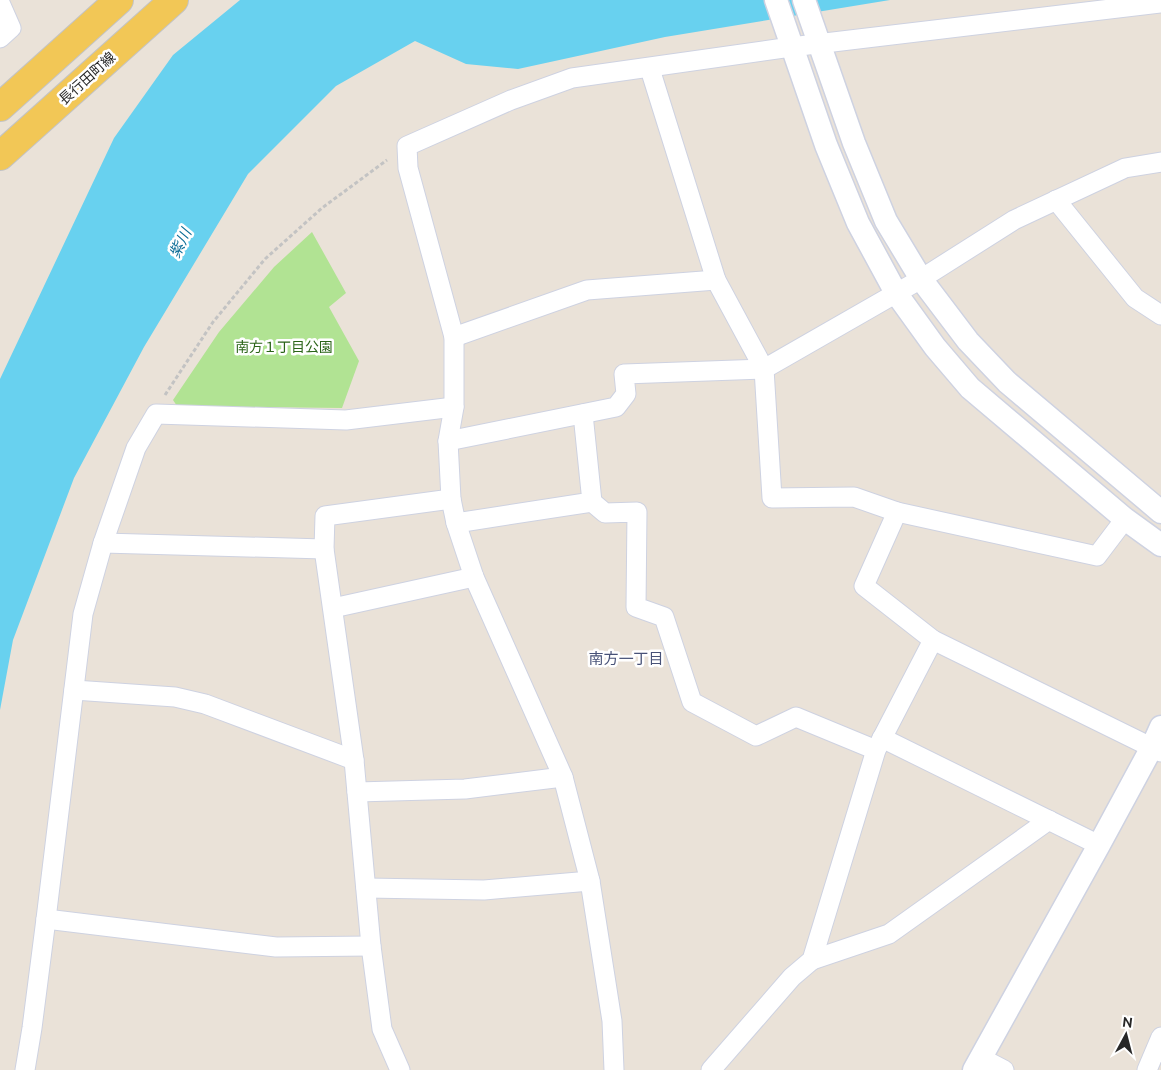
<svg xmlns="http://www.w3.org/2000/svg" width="1161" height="1070" viewBox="0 0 1161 1070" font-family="Ubuntu,'Noto Sans JP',sans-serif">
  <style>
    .green { fill: #b1e393 }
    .water { fill: #68d1ef }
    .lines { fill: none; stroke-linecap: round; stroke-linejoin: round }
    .minor-casing { stroke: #ced2e1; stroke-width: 21 }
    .tertiary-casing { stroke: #ced2e1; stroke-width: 25 }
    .primary-casing { stroke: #c3c3c3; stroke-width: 30 }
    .path { stroke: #c3c3c3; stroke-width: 3; stroke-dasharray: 4 2.5; stroke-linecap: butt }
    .minor { stroke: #fff; stroke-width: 19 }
    .tertiary { stroke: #fff; stroke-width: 22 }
    .primary { stroke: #f2c756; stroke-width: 28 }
    .labels { text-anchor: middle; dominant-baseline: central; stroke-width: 5; stroke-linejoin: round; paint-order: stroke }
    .street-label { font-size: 14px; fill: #272727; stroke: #fff }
    .park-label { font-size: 14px; fill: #2b6418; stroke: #fff }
    .water-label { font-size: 15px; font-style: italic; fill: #0b6d97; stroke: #fff }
    .neighbourhood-label { font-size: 15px; fill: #485278; stroke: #fff }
  </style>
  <rect width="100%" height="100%" fill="#eae2d8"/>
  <!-- green -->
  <path class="green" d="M 312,232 L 346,293 L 329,307 L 359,361 L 342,408 L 177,406 L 173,400 L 219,332 L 274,267 Z"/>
  <!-- water -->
  <path class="water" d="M 240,0 L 890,0 L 665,37 L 518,69 L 466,64 L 415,41 L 336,86 L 248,174 L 144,347 L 74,478 L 13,640 L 0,710 L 0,379 L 114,138 L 173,55 Z"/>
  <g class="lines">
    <!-- minor casing -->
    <g class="minor-casing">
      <g id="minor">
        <path d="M 0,3 L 11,28 L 0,38"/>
        <path d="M 650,69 L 716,280 L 764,369 L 772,498 L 854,497 L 897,512 L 1097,556 L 1125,519"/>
        <path d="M 1056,200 L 1135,298 L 1161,315"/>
        <path d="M 454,337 L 587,290 L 716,280"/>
        <path d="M 448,441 L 616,407 L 626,394 L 624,374 L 764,369 L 921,279 L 1014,220 L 1125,168 L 1161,162"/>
        <path d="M 592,502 L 605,513 L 637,512 L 636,607 L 664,617 L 692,702 L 756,736 L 796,717 L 876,750"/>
        <path d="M 897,512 L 864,586 L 933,640 L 1161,752"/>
        <path d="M 456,523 L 592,502 L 583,414"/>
        <path d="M 103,543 L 324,549"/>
        <path d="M 333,608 L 474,577"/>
        <path d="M 74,690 L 175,697 L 205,704 L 354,760"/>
        <path d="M 882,738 L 1099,845"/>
        <path d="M 357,792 L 465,789 L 563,777"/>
        <path d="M 366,888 L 484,890 L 590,881"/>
        <path d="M 46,919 L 276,947 L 371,946"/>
        <path d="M 812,960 L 889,934 L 1049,820"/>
        <path d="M 981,1058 L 1004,1070"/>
        <path d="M 25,1070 L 32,1028 L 46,919 L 83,614 L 103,543 L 136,448 L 156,414 L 346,420 L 454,407"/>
        <path d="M 400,1070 L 382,1029 L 371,946 L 354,760 L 324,549 L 325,516 L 451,499"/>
        <path d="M 614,1070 L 612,1021 L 590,881 L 563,777 L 474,577 L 456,523 L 451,499 L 448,441 L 454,407 L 454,337 L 408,168 L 407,146 L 511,100 L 572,78 L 791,47 L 1161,3"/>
        <path d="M 711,1070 L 792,977 L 812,960 L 876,750 L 933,640"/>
        <path d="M 1147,1070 L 1161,1037"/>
      </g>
    </g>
    <!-- tertiary casing -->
    <g class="tertiary-casing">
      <g id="tertiary">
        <path d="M 776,0 L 826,145 L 858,223 L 896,293 L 935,347 L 970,388 L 1125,519 L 1161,545"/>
        <path d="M 804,0 L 854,143 L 886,221 L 921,279 L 968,341 L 1007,382 L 1161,512"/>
        <path d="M 974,1070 L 1099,845 L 1152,747 L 1161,727"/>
      </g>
    </g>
    <!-- primary casing -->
    <g class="primary-casing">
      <g id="primary">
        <path d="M 0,107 L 119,0"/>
        <path d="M 0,156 L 174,0"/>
      </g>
    </g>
    <!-- path -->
    <path class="path" d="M 165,395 L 213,322 L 265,259 L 322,208 L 387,160"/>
    <!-- minor -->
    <use href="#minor" class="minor"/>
    <!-- tertiary -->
    <use href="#tertiary" class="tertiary"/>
    <!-- primary -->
    <use href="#primary" class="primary"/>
  </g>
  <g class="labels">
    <!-- street labels -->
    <g class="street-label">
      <text transform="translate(87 78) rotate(-42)">長行田町線</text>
    </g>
    <!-- park labels -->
    <g class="park-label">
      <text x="284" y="347">南方１丁目公園</text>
    </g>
    <!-- water labels -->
    <g class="water-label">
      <text transform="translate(180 243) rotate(-64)">紫川</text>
    </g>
    <!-- neighbourhood labels -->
    <g class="neighbourhood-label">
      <text x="626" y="658">南方一丁目</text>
    </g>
  </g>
  <!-- north arrow -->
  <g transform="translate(1126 1035) rotate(7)" stroke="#ffffff" stroke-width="4" paint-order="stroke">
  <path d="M0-4L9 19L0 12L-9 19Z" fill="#272727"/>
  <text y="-8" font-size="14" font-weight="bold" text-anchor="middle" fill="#272727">N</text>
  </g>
</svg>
